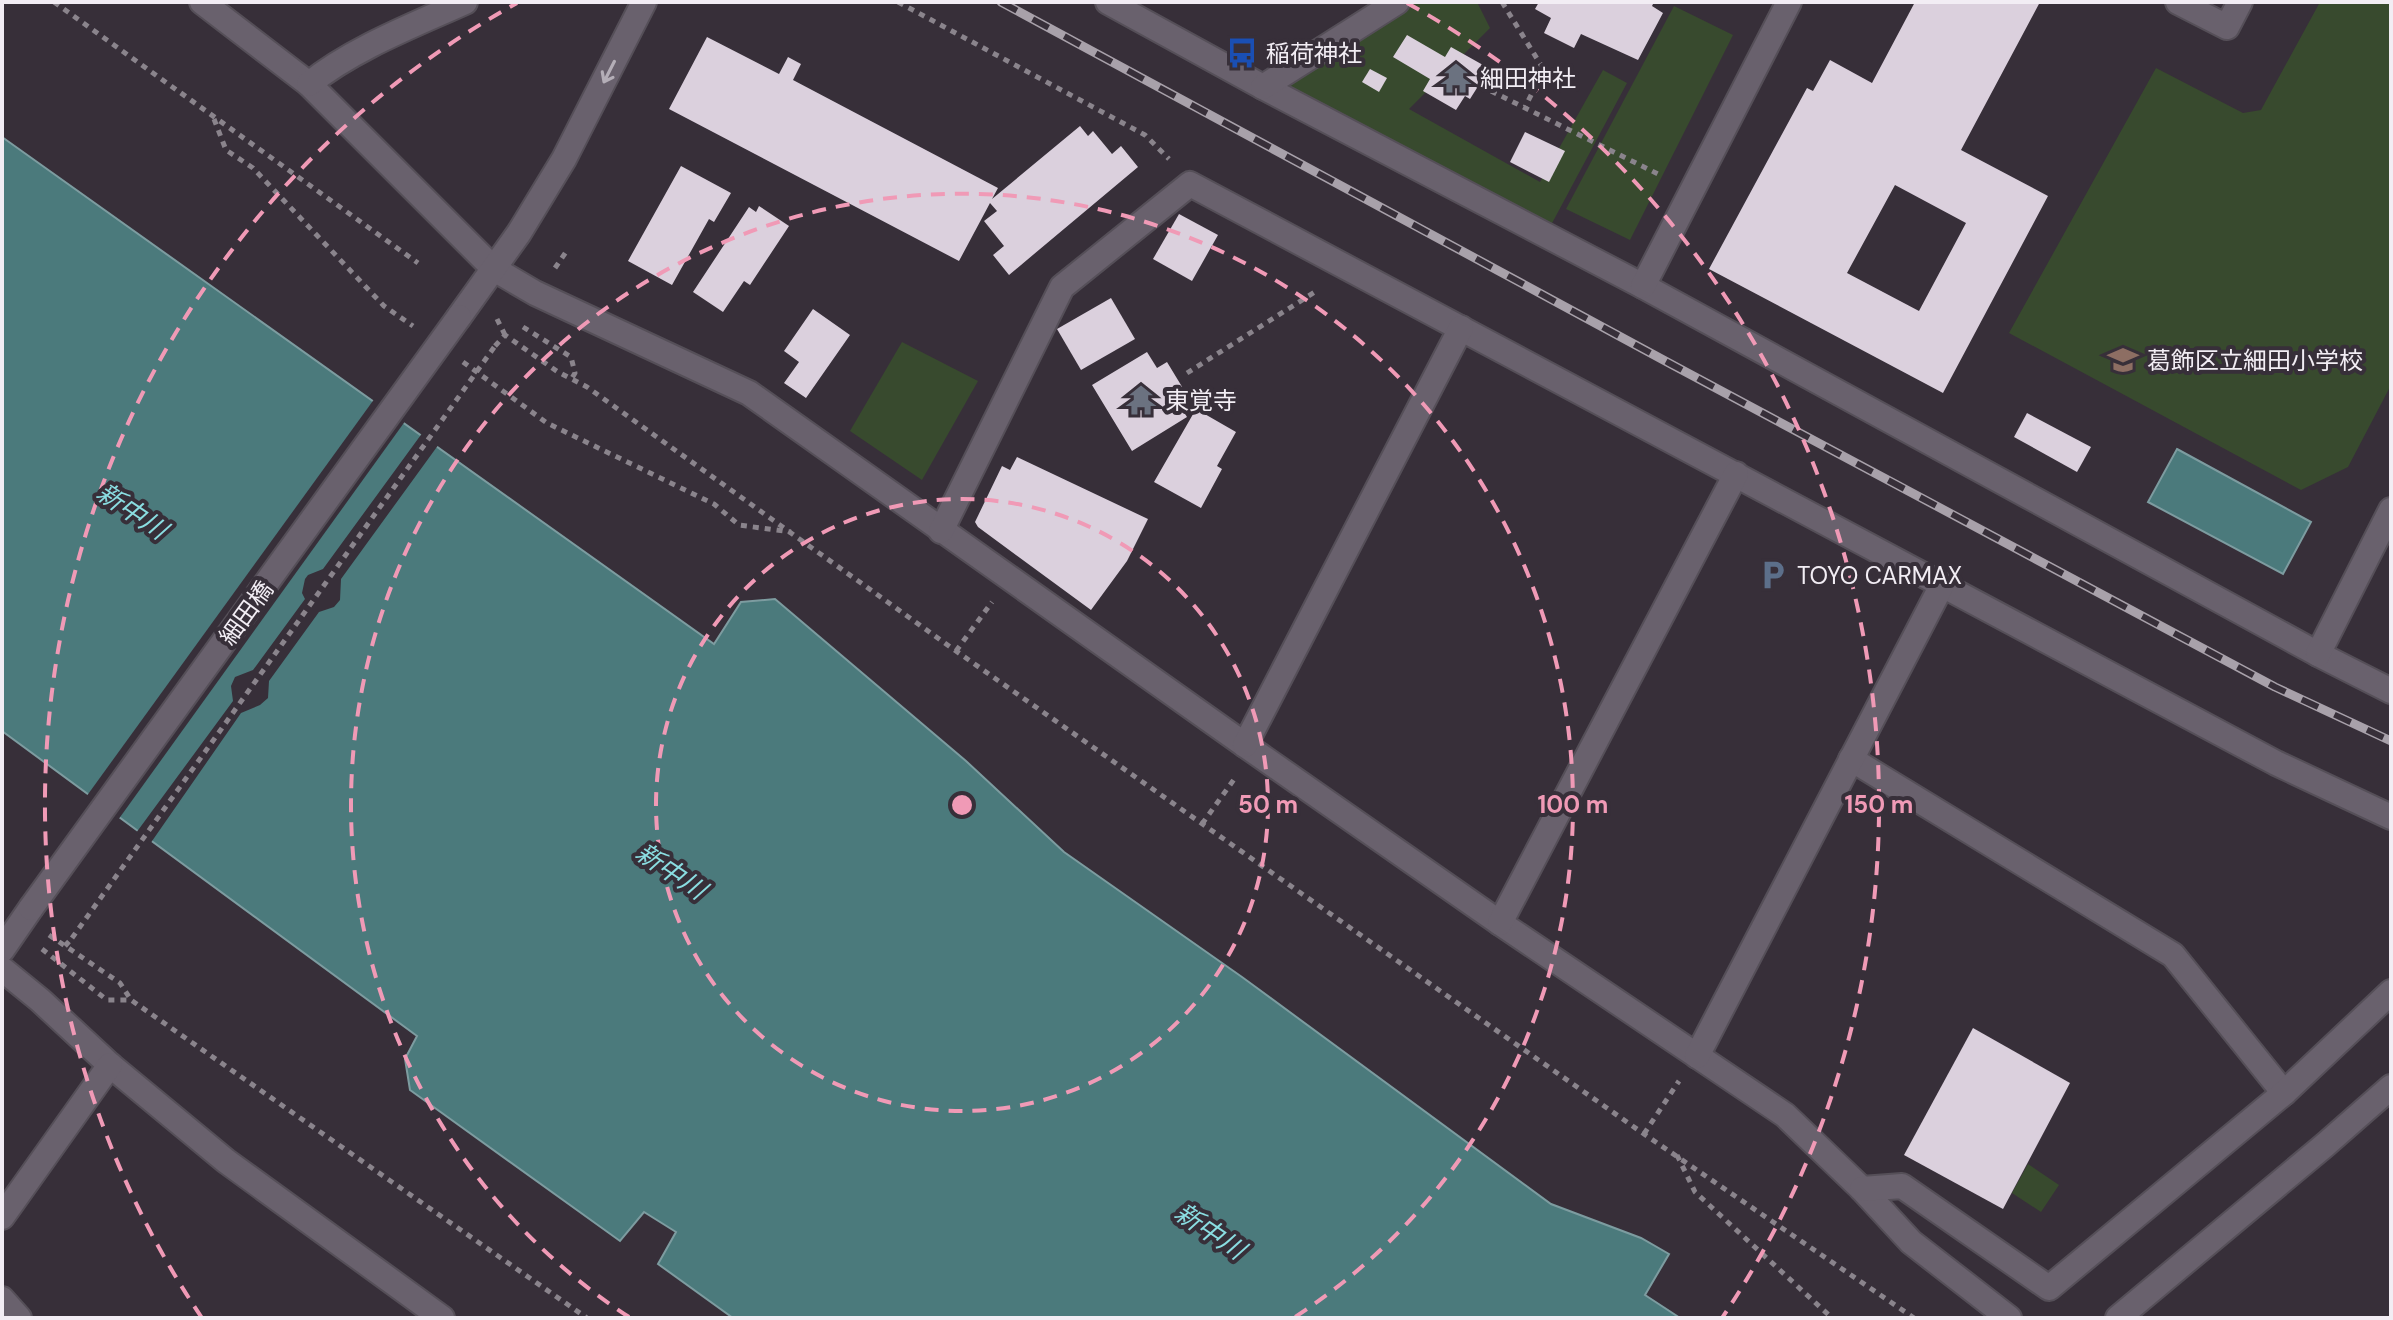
<svg xmlns="http://www.w3.org/2000/svg" width="2393" height="1320" viewBox="0 0 2393 1320" font-family="'DM Sans','Noto Sans JP',sans-serif">
  <style>
    .green { fill: #384a2e }
    .water { fill: #4b7a7c; stroke: #7d9ca0; stroke-width: 2 }
    .pier { fill: #372f39 }
    .building { fill: #dbd0dd; fill-rule: evenodd }
    .lines { fill: none; stroke-linecap: round; stroke-linejoin: round }
    .minor-casing { stroke: #554f58; stroke-width: 28 }
    .path { stroke: #8a848c; stroke-width: 5; stroke-dasharray: 6 6; stroke-linecap: butt }
    .minor { stroke: #69616d; stroke-width: 24 }
    .rail-casing { stroke: #a8a1aa; stroke-width: 9 }
    .rail { stroke: #372f39; stroke-width: 6; stroke-dasharray: 18; stroke-linecap: butt }
    .minor-bridge-casing { stroke: #554f58; stroke-width: 28; stroke-linecap: butt }
    .path-bridge { stroke: #8a848c; stroke-width: 5; stroke-dasharray: 6 6; stroke-linecap: butt }
    .minor-bridge { stroke: #69616d; stroke-width: 24 }
    .oneway { stroke: #b4aeb7 }
    .ring { fill: none; stroke: #f09ab6; stroke-width: 4; stroke-dasharray: 14 10 }
    .labels { text-anchor: middle; dominant-baseline: central; stroke-width: 8; stroke-linejoin: round; paint-order: stroke }
    .poi-label { font-size: 24px; fill: #f2edf4; stroke: #372f39; text-anchor: start }
    .street-label { font-size: 24px; fill: #f2edf4; stroke: #372f39 }
    .water-label { font-size: 26px; font-style: italic; fill: #8adde1; stroke: #372f39 }
    .centre { fill: #f09ab6; stroke: #372f39; stroke-width: 4 }
    .ring-label { font-size: 24px; text-anchor: middle; font-weight: bold; fill: #f09ab6; stroke: #372f39; stroke-width: 8; stroke-linejoin: round; paint-order: stroke }
  </style>
  <rect width="100%" height="100%" fill="#372f39"/>
  <!-- green -->
  <g class="green">
    <path d="M 1412,2 L 1477,2 L 1490,28 L 1409,109 L 1540,182 L 1603,70 L 1627,83 L 1550,227 L 1276,86 Z"/>
    <path d="M 2320,2 L 2391,2 L 2391,385 L 2348,467 L 2301,490 L 2009,333 L 2156,68 L 2243,113 L 2261,110 Z"/>
    <path d="M 1674,6 L 1733,35 L 1630,240 L 1566,209 Z"/>
    <path d="M 902,342 L 978,381 L 922,480 L 850,431 Z"/>
    <path d="M 2028,1164 L 2059,1185 L 2041,1212 L 2012,1193 Z"/>
  </g>
  <!-- water -->
  <g class="water">
    <path d="M 2,137 L 714,644 L 741,602 L 775,599 L 966,761 L 1064,852 L 1242,977 L 1551,1204 L 1641,1238 L 1669,1254 L 1645,1295 L 1680,1318 L 733,1318 L 658,1264 L 676,1232 L 644,1212 L 620,1241 L 410,1090 L 405,1059 L 417,1036 L 2,731 Z"/>
    <path d="M 2177,449 L 2311,522 L 2283,574 L 2148,502 Z"/>
  </g>
  <!-- pier -->
  <g class="pier">
    <path d="M 375,398 L 406,420 L 118,820 L 86,797 Z"/>
    <path d="M 423,432 L 439,444 L 341,579 L 340,600 L 334,607 L 319,612 L 269,681 L 268,698 L 260,705 L 241,713 L 150,844 L 136,833 L 233,701 L 231,686 L 235,677 L 253,670 L 305,599 L 302,593 L 305,579 L 308,575 L 323,569 Z"/>
  </g>
  <!-- building -->
  <g class="building">
    <path d="M 1539,2 L 1654,2 L 1652,6 L 1663,13 L 1638,60 L 1581,34 L 1574,48 L 1544,33 L 1551,18 L 1535,9 Z"/>
    <path d="M 1915,2 L 2040,2 L 1961,150 L 2048,196 L 1943,393 L 1709,269 L 1807,88 L 1813,91 L 1830,60 L 1872,83 ZM 1895,185 L 1966,223 L 1919,311 L 1847,273 Z"/>
    <path d="M 1407,35 L 1445,57 L 1451,47 L 1483,65 L 1476,76 L 1482,80 L 1470,99 L 1465,96 L 1456,110 L 1423,91 L 1430,79 L 1393,57 Z"/>
    <path d="M 707,37 L 779,74 L 788,57 L 801,64 L 793,80 L 998,188 L 992,199 L 1080,126 L 1088,136 L 1093,131 L 1112,154 L 1121,146 L 1138,167 L 1009,275 L 993,255 L 1004,246 L 984,221 L 997,211 L 990,203 L 959,261 L 669,109 Z"/>
    <path d="M 1370,69 L 1387,78 L 1379,92 L 1362,82 Z"/>
    <path d="M 1525,132 L 1565,151 L 1549,182 L 1510,162 Z"/>
    <path d="M 681,166 L 731,193 L 714,222 L 709,219 L 672,285 L 628,261 Z"/>
    <path d="M 759,206 L 789,226 L 750,285 L 744,281 L 723,312 L 693,292 L 749,207 L 756,212 Z"/>
    <path d="M 1179,214 L 1218,235 L 1192,281 L 1153,259 Z"/>
    <path d="M 1111,298 L 1135,339 L 1081,370 L 1057,329 Z"/>
    <path d="M 813,309 L 850,335 L 806,398 L 784,383 L 799,362 L 784,351 Z"/>
    <path d="M 1147,352 L 1157,368 L 1167,362 L 1184,390 L 1174,396 L 1187,417 L 1132,451 L 1092,385 Z"/>
    <path d="M 1196,409 L 1236,432 L 1217,466 L 1222,469 L 1201,508 L 1154,482 Z"/>
    <path d="M 2027,413 L 2091,447 L 2077,472 L 2014,437 Z"/>
    <path d="M 1017,457 L 1148,519 L 1127,561 L 1091,610 L 978,527 L 975,522 L 1002,466 L 1010,470 Z"/>
    <path d="M 1973,1028 L 2070,1083 L 2003,1209 L 1904,1155 Z"/>
  </g>
  <g class="lines">
    <!-- minor casing -->
    <g class="minor-casing">
      <g id="minor">
        <path d="M 202,2 L 309,84 L 494,269 L 535,293 L 749,393 L 1245,745 L 1500,923 L 1785,1115 L 1862,1189 L 1911,1242 L 2009,1318"/>
        <path d="M 1108,2 L 1263,87 L 1643,286 L 2318,654 L 2391,691"/>
        <path d="M 2178,2 L 2227,27 L 2240,2"/>
        <path d="M 309,84 C 352,49 414,25 465,2"/>
        <path d="M 1263,87 L 1397,2"/>
        <path d="M 1643,286 L 1789,2"/>
        <path d="M 459,317 L 519,233 L 564,159 L 644,2"/>
        <path d="M 941,531 L 1062,287 L 1190,184 L 2276,763 L 2391,817"/>
        <path d="M 2318,654 L 2391,510"/>
        <path d="M 1245,745 L 1461,328"/>
        <path d="M 1851,759 L 2173,955 L 2284,1093"/>
        <path d="M 1500,923 L 1736,474"/>
        <path d="M 2,950 L 31,908"/>
        <path d="M 2,969 L 40,1000 L 110,1065 L 226,1161 L 442,1318"/>
        <path d="M 1697,1056 L 1942,585"/>
        <path d="M 1862,1189 L 1902,1186 L 2049,1288 L 2284,1093 L 2391,992"/>
        <path d="M 2,1217 L 110,1065"/>
        <path d="M 2,1299 L 19,1318"/>
        <path d="M 2118,1318 L 2325,1145 L 2391,1087"/>
      </g>
    </g>
    <!-- path -->
    <g class="path">
      <path d="M 54,2 L 418,263"/>
      <path d="M 898,2 L 1145,135 L 1169,159"/>
      <path d="M 1502,2 L 1544,70 L 1525,107"/>
      <path d="M 1491,91 L 1662,176"/>
      <path d="M 214,119 L 226,150 L 253,168 L 384,306 L 413,326"/>
      <path d="M 555,268 L 566,252"/>
      <path d="M 497,319 L 505,335"/>
      <path d="M 523,327 L 571,357 L 575,373 L 572,378"/>
      <path d="M 495,346 L 505,335 L 558,372 L 587,387 L 956,651 L 1644,1134 L 1914,1318"/>
      <path d="M 463,362 L 547,423 L 714,504 L 739,525 L 791,532"/>
      <path d="M 1187,373 L 1318,290"/>
      <path d="M 956,651 L 992,602"/>
      <path d="M 1202,824 L 1235,778"/>
      <path d="M 49,935 L 120,983 L 131,1000"/>
      <path d="M 65,946 L 72,938"/>
      <path d="M 42,949 L 107,1000 L 131,1000 L 587,1318"/>
      <path d="M 1644,1134 L 1679,1081"/>
      <path d="M 1677,1155 L 1695,1192 L 1832,1318"/>
    </g>
    <!-- minor -->
    <use href="#minor" class="minor"/>
    <!-- rail casing -->
    <g class="rail-casing">
      <path id="rail" d="M 1001,2 L 1669,363 L 2275,687 L 2391,741"/>
    </g>
    <!-- rail -->
    <use href="#rail" class="rail"/>
    <!-- minor-bridge casing -->
    <g class="minor-bridge-casing">
      <path id="minor-bridge" d="M 31,908 L 459,317"/>
    </g>
    <!-- path-bridge -->
    <path class="path-bridge" d="M 72,938 L 495,346"/>
    <!-- minor-bridge -->
    <use href="#minor-bridge" class="minor-bridge"/>
  </g>
  <!-- one-way arrows -->
  <defs><path id="oneway-shaft" d="M-6 0H5M1.5-3L5.5 0L1.5 3" fill="none" stroke-width="1.6" stroke-linecap="round" stroke-linejoin="round" transform="scale(2)"/></defs>
  <use class="oneway" href="#oneway-shaft" transform="translate(609 72) rotate(117)"/>
  <!-- distance rings -->
  <g class="ring">
    <circle cx="962" cy="805" r="306"/>
    <path d="M629 1317A611 611 0 1 1 1295 1317"/>
    <path d="M202 1318A917 917 0 0 1 517 3M1407 3A917 917 0 0 1 1722 1318"/>
  </g>
  <!-- icons -->
  <defs>
    <g id="bus-bare" transform="scale(2.4)"><path d="M-5-6H5V4H4V6H2V4H-2V6H-4V4H-5ZM-3.5-4V0h7V-4ZM-3.5 1.2v1.5H-2V1.2ZM2 1.2v1.5H3.5V1.2Z" fill="#1a4fb4" stroke="#372f39" stroke-width="2.5" paint-order="stroke"/></g>
    <g id="temple-bare" transform="scale(2.4)"><path d="M0-6L5-2H3V0L6.5 2.5H4V6H1.5V3h-3V6H-4V2.5H-6.5L-3 0V-2H-5Z" fill="#6b7280" stroke="#372f39" stroke-width="2.5" paint-order="stroke"/></g>
    <g id="school-bare" transform="scale(2.4)"><path d="M0-5L7-2L0 1L-7-2ZM-4 1L0 2.5L4 1V4Q0 6-4 4Z" fill="#8d6e63" stroke="#372f39" stroke-width="2.5" paint-order="stroke"/></g>
    <g id="parking-bare" transform="scale(2.4)"><path d="M-3.5-5.5H1a3.5 3.5 0 0 1 0 7H-1V5.5H-3.5ZM-1-3.4V-.6H.8a1.4 1.4 0 0 0 0-2.8Z" fill="#5c6f8a" stroke="#372f39" stroke-width="2.5" paint-order="stroke"/></g>
  </defs>
  <g fill-rule="evenodd">
    <use href="#bus-bare" x="1242" y="53"/>
    <use href="#temple-bare" x="1456" y="78"/>
    <use href="#school-bare" x="2123" y="360"/>
    <use href="#temple-bare" x="1141" y="400"/>
    <use href="#parking-bare" x="1773" y="575"/>
  </g>
  <g class="labels">
    <!-- poi labels -->
    <g class="poi-label">
      <text x="1266" y="53">稲荷神社</text>
      <text x="1480" y="78">細田神社</text>
      <text x="2147" y="360">葛飾区立細田小学校</text>
      <text x="1165" y="400">東覚寺</text>
      <text x="1797" y="575">TOYO CARMAX</text>
    </g>
    <!-- street labels -->
    <g class="street-label">
      <text transform="translate(246 613) rotate(-54)">細田橋</text>
    </g>
    <!-- water labels -->
    <g class="water-label">
      <text transform="translate(132 511) rotate(34)">新中川</text>
      <text transform="translate(671 871) rotate(34)">新中川</text>
      <text transform="translate(1210 1231) rotate(34)">新中川</text>
    </g>
  </g>
  <circle cx="962" cy="805" r="12" class="centre"/>
  <g class="ring-label">
    <text x="1268" y="813">50 m</text>
    <text x="1573" y="813">100 m</text>
    <text x="1879" y="813">150 m</text>
  </g>
  <!-- border -->
  <rect width="2393" height="1320" fill="none" stroke="#f2edf4" stroke-width="8"/>
</svg>
